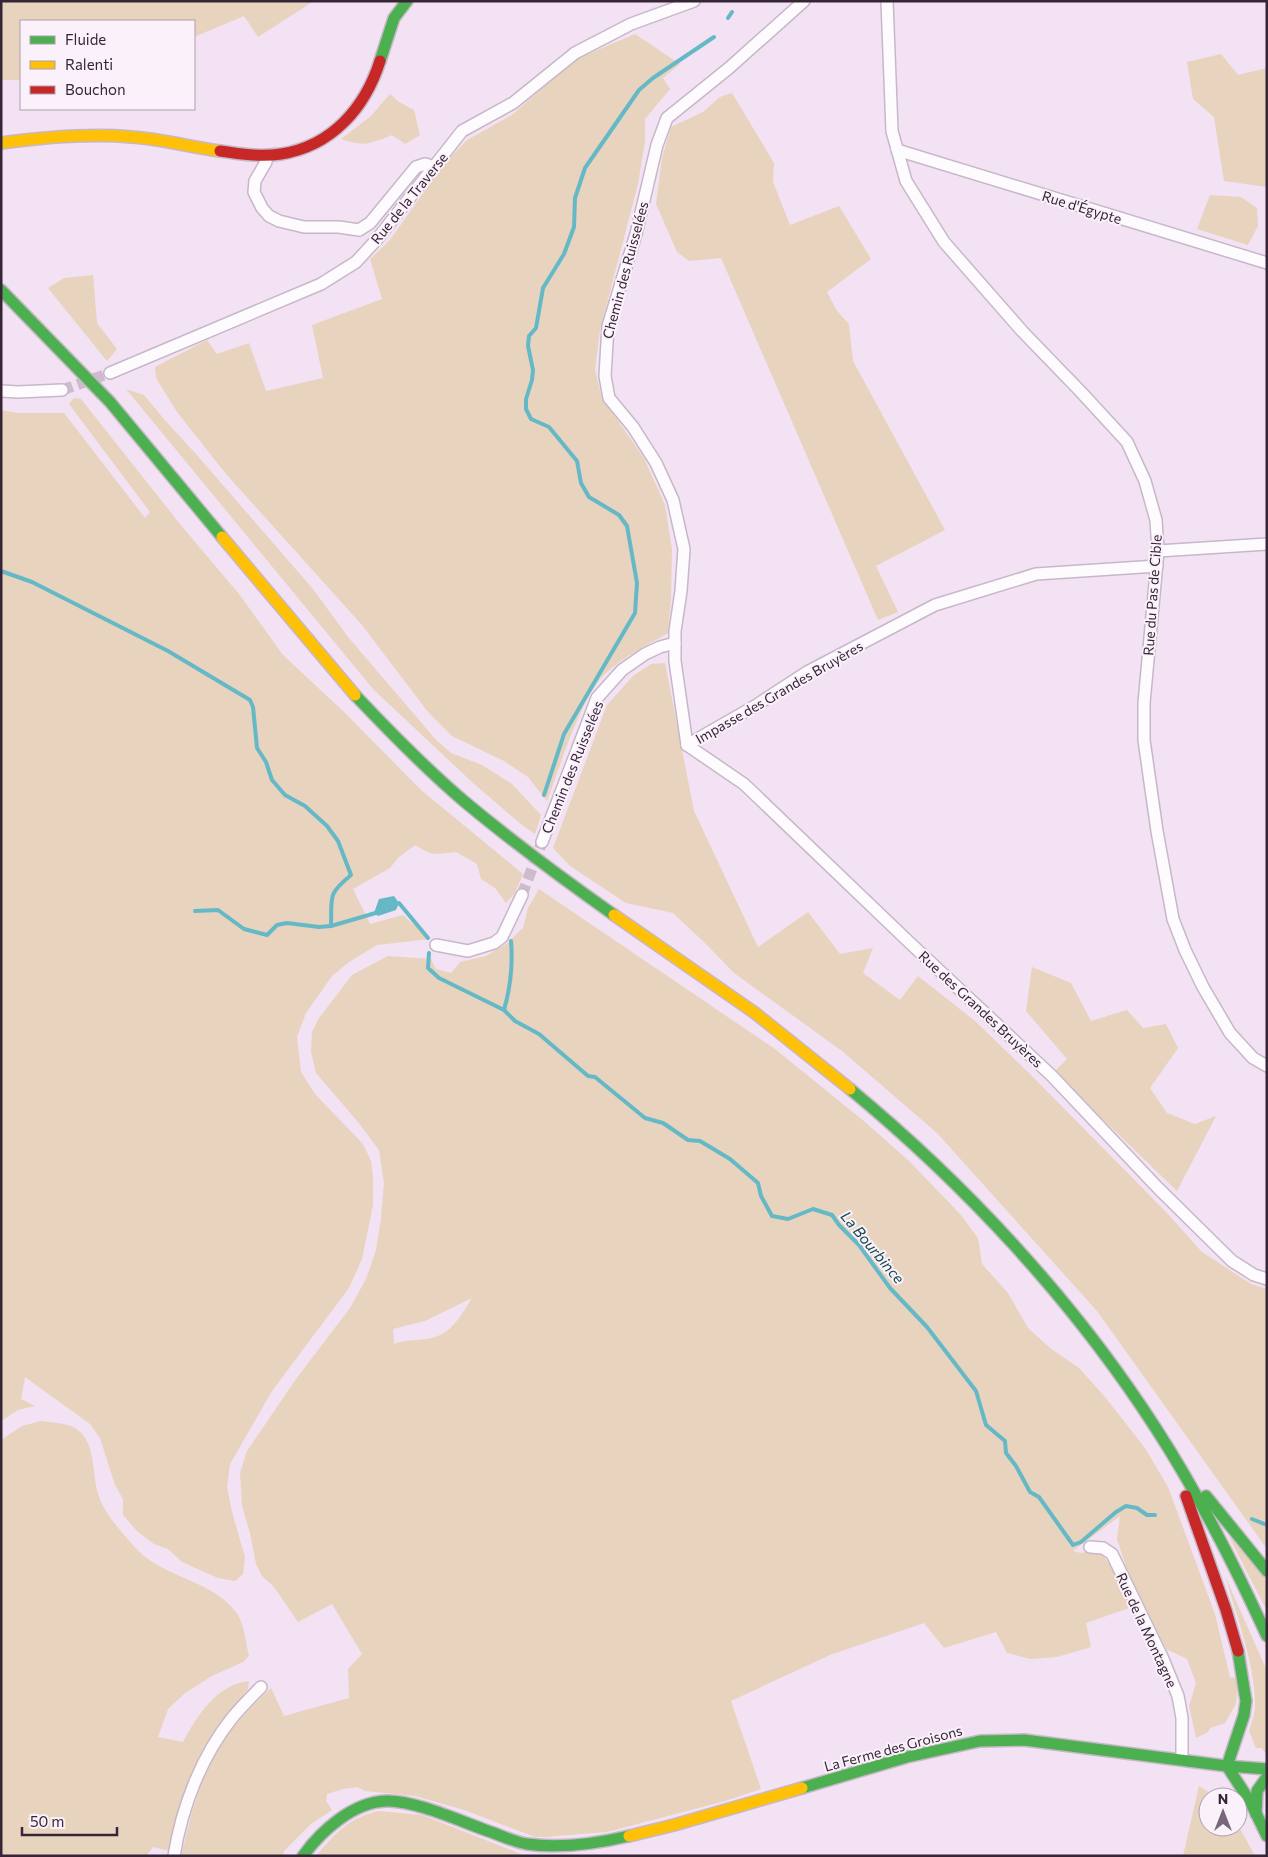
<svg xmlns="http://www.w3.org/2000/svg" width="1268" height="1857" viewBox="0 0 1268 1857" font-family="Commissioner,sans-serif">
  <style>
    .green { fill: #e8d3be; fill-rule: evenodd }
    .water { fill: #65b9c7 }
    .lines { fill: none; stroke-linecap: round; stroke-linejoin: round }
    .stream { stroke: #65b9c7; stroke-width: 4 }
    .street-tunnel { stroke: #ccbccd; stroke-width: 11; stroke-dasharray: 11 5.5; stroke-linecap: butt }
    .street-casing { stroke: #c7b8c8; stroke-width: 14 }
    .fast-casing { stroke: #c7b8c8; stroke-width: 14 }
    .slow-casing { stroke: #c7b8c8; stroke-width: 14 }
    .jam-casing { stroke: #c7b8c8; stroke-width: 14 }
    .street { stroke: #fdfbfd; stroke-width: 11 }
    .fast { stroke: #4caf50; stroke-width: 11 }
    .slow { stroke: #ffc107; stroke-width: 11 }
    .jam { stroke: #c62828; stroke-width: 11 }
    .labels { text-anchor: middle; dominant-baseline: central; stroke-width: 4; stroke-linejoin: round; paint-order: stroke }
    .street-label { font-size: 14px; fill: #362537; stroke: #faf1fa }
    .water-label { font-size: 15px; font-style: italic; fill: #13474d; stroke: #faf1fa }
  </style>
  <rect width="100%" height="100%" fill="#f2e2f3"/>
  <!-- green -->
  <g class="green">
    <path d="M 1,1 L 314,1 L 258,37 L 244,16 L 194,37 L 194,21 L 21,21 L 21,80 L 1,80 Z"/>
    <path d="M 635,34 L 680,64 L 663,78 L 670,89 L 645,119 L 645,142 L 638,184 L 600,330 L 595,370 L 602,398 L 644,458 L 665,505 L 672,549 L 671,599 L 668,633 C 647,645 625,656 607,672 C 581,695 560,767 547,801 L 528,777 L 504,761 L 452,736 L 428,712 L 362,625 L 226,474 L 177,412 L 156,378 L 155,367 L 207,340 L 217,354 L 249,343 L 266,391 L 323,378 L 312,325 L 382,299 L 370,259 L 390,240 L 443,165 L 467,140 L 512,115 L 574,60 Z"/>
    <path d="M 1221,54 L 1238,75 L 1267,68 L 1267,187 L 1224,181 L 1214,117 L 1193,99 L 1187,62 Z"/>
    <path d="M 732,93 L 774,163 L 773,182 L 790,225 L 839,206 L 871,259 L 827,292 L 837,311 L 849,324 L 853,361 L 945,530 L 876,566 L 898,612 L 878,620 L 721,258 L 689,261 L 677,252 L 656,204 L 662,158 L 671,127 L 703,112 L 720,97 Z"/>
    <path d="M 390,94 L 399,102 L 414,110 L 420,135 L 405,144 L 392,135 C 370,144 364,147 341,139 L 371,116 Z"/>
    <path d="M 1210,195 L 1241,197 L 1257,208 L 1258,226 L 1248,245 L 1197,229 Z"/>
    <path d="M 93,275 L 97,323 L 117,349 L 107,361 L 48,288 L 64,278 Z"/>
    <path d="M 126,389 L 144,395 L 163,418 L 196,454 L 313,589 L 348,637 L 437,741 L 451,753 L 482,765 L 512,784 L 541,815 L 535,834 L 522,825 L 473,783 L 373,689 Z"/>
    <path d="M 74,398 L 81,399 L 180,524 L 239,594 L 283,655 L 343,711 L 421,790 L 523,874 L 515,893 L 506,903 L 495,888 L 481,879 L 477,864 L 456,852 C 434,854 434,857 415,845 L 399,857 L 390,868 L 353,889 L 370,924 L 403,915 L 430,939 L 377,945 L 349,962 L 332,976 L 306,1013 L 297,1037 L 301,1072 L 315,1094 L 363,1144 L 371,1161 L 373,1177 L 373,1205 L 362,1259 L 349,1288 L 272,1391 L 230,1464 L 227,1487 L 232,1512 L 245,1557 L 243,1574 L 235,1581 L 218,1578 L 182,1562 L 168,1549 L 154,1544 L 137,1531 L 123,1515 L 123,1499 L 115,1485 L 100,1438 L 90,1424 L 25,1377 L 21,1399 L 35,1406 L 18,1410 L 1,1421 L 1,410 L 17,413 L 64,413 L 145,518 L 150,512 L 69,404 Z"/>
    <path d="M 665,663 L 694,811 L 758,947 L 808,912 L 840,954 L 873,948 L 863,973 L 900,1000 L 918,976 L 975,1021 L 1029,1073 L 1166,1212 L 1202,1252 L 1251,1284 L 1267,1289 L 1267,1549 L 1097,1311 L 937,1133 L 842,1051 L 734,973 L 706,944 L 673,913 L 626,903 L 570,866 L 553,848 L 607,705 L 633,676 L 651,664 Z"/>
    <path d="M 539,889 L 775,1049 L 865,1122 L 909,1161 L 961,1215 L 978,1238 L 982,1264 L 1008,1293 L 1028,1328 L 1050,1348 L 1079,1368 L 1105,1397 L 1145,1448 L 1168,1487 L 1215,1614 L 1230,1677 L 1238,1678 L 1236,1704 L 1225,1723 L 1210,1728 L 1208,1732 L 1196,1738 L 1189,1706 L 1196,1683 L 1187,1659 L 1166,1649 L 1128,1573 L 1117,1539 L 1120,1516 L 1073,1551 L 1081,1553 L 1098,1551 L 1110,1564 L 1132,1607 L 1086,1623 L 1091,1647 L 1057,1657 L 1030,1659 L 1007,1653 L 996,1632 L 944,1648 L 924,1623 L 830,1655 L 731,1701 L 761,1789 L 725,1801 L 607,1832 L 545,1837 L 535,1837 L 464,1810 L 415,1796 L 365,1791 L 357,1787 L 343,1789 L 327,1794 L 326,1801 L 332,1810 L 311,1824 L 285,1850 L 282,1856 L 181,1856 L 192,1812 L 203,1780 L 222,1740 L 251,1707 L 271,1688 L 284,1716 L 349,1698 L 348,1669 L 362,1654 L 332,1604 L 298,1622 L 274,1587 L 262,1576 L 256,1564 L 250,1533 L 242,1506 L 240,1473 L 247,1451 L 296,1379 L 350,1308 L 366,1279 L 376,1250 L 381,1218 L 384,1183 L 379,1150 L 358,1122 L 316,1073 L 311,1052 L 312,1032 L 319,1018 L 352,975 L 388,956 L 431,959 L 436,969 L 451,973 L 460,962 L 486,956 L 506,944 L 523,928 L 528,908 ZM 472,1298 C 459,1318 451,1336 426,1339 C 414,1341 406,1339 394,1344 L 393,1329 L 425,1321 Z"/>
    <path d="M 1032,967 L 1071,983 L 1091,1021 L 1127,1010 L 1143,1028 L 1166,1024 L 1178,1048 L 1150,1088 L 1167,1113 L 1195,1124 L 1216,1116 L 1177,1191 L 1054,1072 L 1067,1059 L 1026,1011 Z"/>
    <path d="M 41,1421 C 50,1422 60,1423 68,1425 C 97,1434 91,1470 98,1494 C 104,1513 119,1529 132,1544 C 159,1578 210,1578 236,1612 C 244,1622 246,1644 249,1656 L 243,1662 L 212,1676 L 185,1693 L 168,1709 L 158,1737 L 183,1742 C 197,1716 217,1684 249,1681 L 248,1689 L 228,1714 L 195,1767 L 174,1829 L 170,1851 L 153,1847 L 146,1856 L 1,1856 L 1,1440 L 22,1426 Z"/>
    <path d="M 1228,1535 L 1267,1580 L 1267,1611 Z"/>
    <path d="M 1225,1576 L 1267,1671 L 1267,1756 L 1262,1748 L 1256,1748 L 1249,1731 C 1251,1724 1254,1717 1255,1709 C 1257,1671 1236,1613 1225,1576 Z"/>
    <path d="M 1199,1786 L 1216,1797 L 1208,1797 L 1208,1827 L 1238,1827 L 1238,1825 L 1255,1856 L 1183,1856 Z"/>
    <path d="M 378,1811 L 422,1815 L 526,1856 L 316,1856 C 336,1833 347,1819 378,1811 Z"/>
  </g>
  <!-- water -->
  <path class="water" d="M 394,896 L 399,903 L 396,910 L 378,916 L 374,913 L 379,899 Z"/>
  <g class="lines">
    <!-- stream -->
    <g class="stream">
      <path d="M 728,18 L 732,12"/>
      <path d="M 1,571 L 32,582 L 168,651 L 250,700 L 253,707 L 257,748 L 266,762 L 272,780 L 285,795 L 305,806 L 327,826 L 338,841 L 351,875 C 327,895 332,896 331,926"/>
      <path d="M 544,795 L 564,734 L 635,613 L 637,583 L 627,526 L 619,515 L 589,497 L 581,483 L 577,461 L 549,427 L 531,419 L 526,409 L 526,399 L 532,380 L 533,370 L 528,346 L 529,336 L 536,328 L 543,288 L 564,254 L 574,227 L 575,198 L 585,168 L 639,90 L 653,78 L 714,37"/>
      <path d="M 394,905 L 399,903 L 428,938"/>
      <path d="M 195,911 L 218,910 L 244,929 L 267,935 L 277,925 L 287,923 L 319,927 L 331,926 L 379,912"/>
      <path d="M 429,953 L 428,968 L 439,978 L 504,1010 L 515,1021 L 539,1034 L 588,1076 L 595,1077 L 645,1118 L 663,1123 L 688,1140 L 700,1141 L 730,1159 L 758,1183 L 761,1196 L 772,1216 L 788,1219 L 813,1209 L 832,1215 L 839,1225 L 859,1245 L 890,1288 L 927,1327 L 976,1391 L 986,1425 L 1005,1441 L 1006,1453 L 1016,1466 L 1030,1492 L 1039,1497 L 1073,1545 L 1081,1542 L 1116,1512 L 1126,1506 L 1137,1508 L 1147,1515 L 1155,1515"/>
      <path d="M 504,1010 C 511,986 513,965 511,941"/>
      <path d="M 1252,1519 L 1267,1525"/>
    </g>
    <!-- street-tunnel -->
    <g class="street-tunnel">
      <path d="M 62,390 L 110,373"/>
      <path d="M 522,895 L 542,842"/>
    </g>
    <!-- street casing -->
    <g class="street-casing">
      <g id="street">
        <path d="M 887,1 L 892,131 L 906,181 L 944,242 L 1022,331 L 1081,392 L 1127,442 L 1145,481 L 1156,520 L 1158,551 L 1144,703 L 1144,740 L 1157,831 L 1173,919 L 1185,950 L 1203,987 L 1230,1033 L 1253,1058 L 1267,1066"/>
        <path d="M 897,150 L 1267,263"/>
        <path d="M 266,157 L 266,162 L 255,181 L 254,192 L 262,208 L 269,216 L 279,221 L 304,227 L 339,227 L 359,230 L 370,223 L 416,167 L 425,164 L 434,167"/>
        <path d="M 110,373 L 321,284 L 356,262 L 378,238 L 462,131 L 513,103 L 575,53 L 631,24 L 694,1"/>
        <path d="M 1,391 L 18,392 L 62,390"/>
        <path d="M 1158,551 L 1267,544"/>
        <path d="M 687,745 L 675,661 L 675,631 L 681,591 L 684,549 L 673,500 L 656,463 L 633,427 L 609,398 L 605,376 L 608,326 L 636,234 L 657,145 L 667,118 L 729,68 L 804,1"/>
        <path d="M 687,745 L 744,784 L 910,943 L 1052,1076 L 1158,1188 L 1232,1261 L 1254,1275 L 1267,1279"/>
        <path d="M 687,745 L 755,706 L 807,672 L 935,605 L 1036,574 L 1157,566"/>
        <path d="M 542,842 L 597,698 L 622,670 L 645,654 L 660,647 L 675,643"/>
        <path d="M 436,945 L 468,951 L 494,943 L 502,937 L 522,895"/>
        <path d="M 1090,1547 L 1103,1548 L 1112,1554 L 1163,1659 L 1178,1696 L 1182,1718 L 1182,1760"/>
        <path d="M 174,1856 C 182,1807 201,1757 232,1718 C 241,1707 251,1697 261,1687"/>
      </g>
    </g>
    <!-- fast casing -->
    <g class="fast-casing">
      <g id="fast">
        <path d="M 380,61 L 394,18 L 407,1"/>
        <path d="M 1,290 L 110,402 L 222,537"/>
        <path d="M 355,695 C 390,732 426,769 465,802 C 513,842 563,879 614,915"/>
        <path d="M 850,1089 C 966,1185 1073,1300 1155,1427 C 1198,1493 1234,1564 1267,1636"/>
        <path d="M 1206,1496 L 1267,1571"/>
        <path d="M 1238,1651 L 1246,1701 L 1244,1715 L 1227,1766 L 1251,1803 L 1267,1836"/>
        <path d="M 802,1788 L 907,1757 L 980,1741 L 1024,1740 L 1227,1766 L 1267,1769"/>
        <path d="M 1256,1814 L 1257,1791 L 1267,1777"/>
        <path d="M 303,1856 C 321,1831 353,1802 386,1801 C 414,1800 460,1821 488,1831 C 500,1835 514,1842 527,1844 C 561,1849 595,1844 629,1836"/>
      </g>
    </g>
    <!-- slow casing -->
    <g class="slow-casing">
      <g id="slow">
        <path d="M 1,143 C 45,137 88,133 132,137 C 162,139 190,147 220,151"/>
        <path d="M 222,537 L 355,695"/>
        <path d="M 614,915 L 755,1013 L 850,1089"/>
        <path d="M 629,1836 L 674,1825 L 802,1788"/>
      </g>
    </g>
    <!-- jam casing -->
    <g class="jam-casing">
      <g id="jam">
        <path d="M 220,151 C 240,154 261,157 281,154 C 332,146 365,108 380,61"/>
        <path d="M 1186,1496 L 1226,1610 L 1238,1651"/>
      </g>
    </g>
    <!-- street -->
    <use href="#street" class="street"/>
    <!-- fast -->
    <use href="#fast" class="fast"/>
    <!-- slow -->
    <use href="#slow" class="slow"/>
    <!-- jam -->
    <use href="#jam" class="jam"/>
  </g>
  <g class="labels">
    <!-- street labels -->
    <g class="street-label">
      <text transform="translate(409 198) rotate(-51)">Rue de la Traverse</text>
      <text transform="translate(1082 207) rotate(17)">Rue d'Égypte</text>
      <text transform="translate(625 270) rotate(-75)">Chemin des Ruisselées</text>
      <text transform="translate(1152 595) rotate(-86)">Rue du Pas de Cible</text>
      <text transform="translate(779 692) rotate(-30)">Impasse des Grandes Bruyères</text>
      <text transform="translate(572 767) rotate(-68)">Chemin des Ruisselées</text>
      <text transform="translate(981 1009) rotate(43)">Rue des Grandes Bruyères</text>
      <text transform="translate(1147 1630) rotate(65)">Rue de la Montagne</text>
      <text transform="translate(893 1748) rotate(-15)">La Ferme des Groisons</text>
    </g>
    <!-- water labels -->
    <g class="water-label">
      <text transform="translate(873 1247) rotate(50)">La Bourbince</text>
    </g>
  </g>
  <!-- border -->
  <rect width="1268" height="1857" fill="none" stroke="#362537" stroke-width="5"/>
  <!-- legend -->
  <rect x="20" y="20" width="175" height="90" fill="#faf1fa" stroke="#ac9fac"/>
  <rect x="30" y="36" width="25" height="8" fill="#4caf50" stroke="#ac9fac"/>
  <text x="65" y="45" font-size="15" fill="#362537">Fluide</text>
  <rect x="30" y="61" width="25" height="8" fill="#ffc107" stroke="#ac9fac"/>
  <text x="65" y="70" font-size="15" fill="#362537">Ralenti</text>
  <rect x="30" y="86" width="25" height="8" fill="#c62828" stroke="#ac9fac"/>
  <text x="65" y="95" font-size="15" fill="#362537">Bouchon</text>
  <!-- north arrow -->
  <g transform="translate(1223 1812)"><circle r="24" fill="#faf1fa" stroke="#ac9fac"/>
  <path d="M0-4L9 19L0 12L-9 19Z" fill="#786779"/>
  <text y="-8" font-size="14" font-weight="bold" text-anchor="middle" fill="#362537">N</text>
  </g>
  <!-- scale -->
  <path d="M22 1827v8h95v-8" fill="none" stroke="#362537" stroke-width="2.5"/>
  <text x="30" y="1827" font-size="15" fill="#362537" stroke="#faf1fa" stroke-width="4" paint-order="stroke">50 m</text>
</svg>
